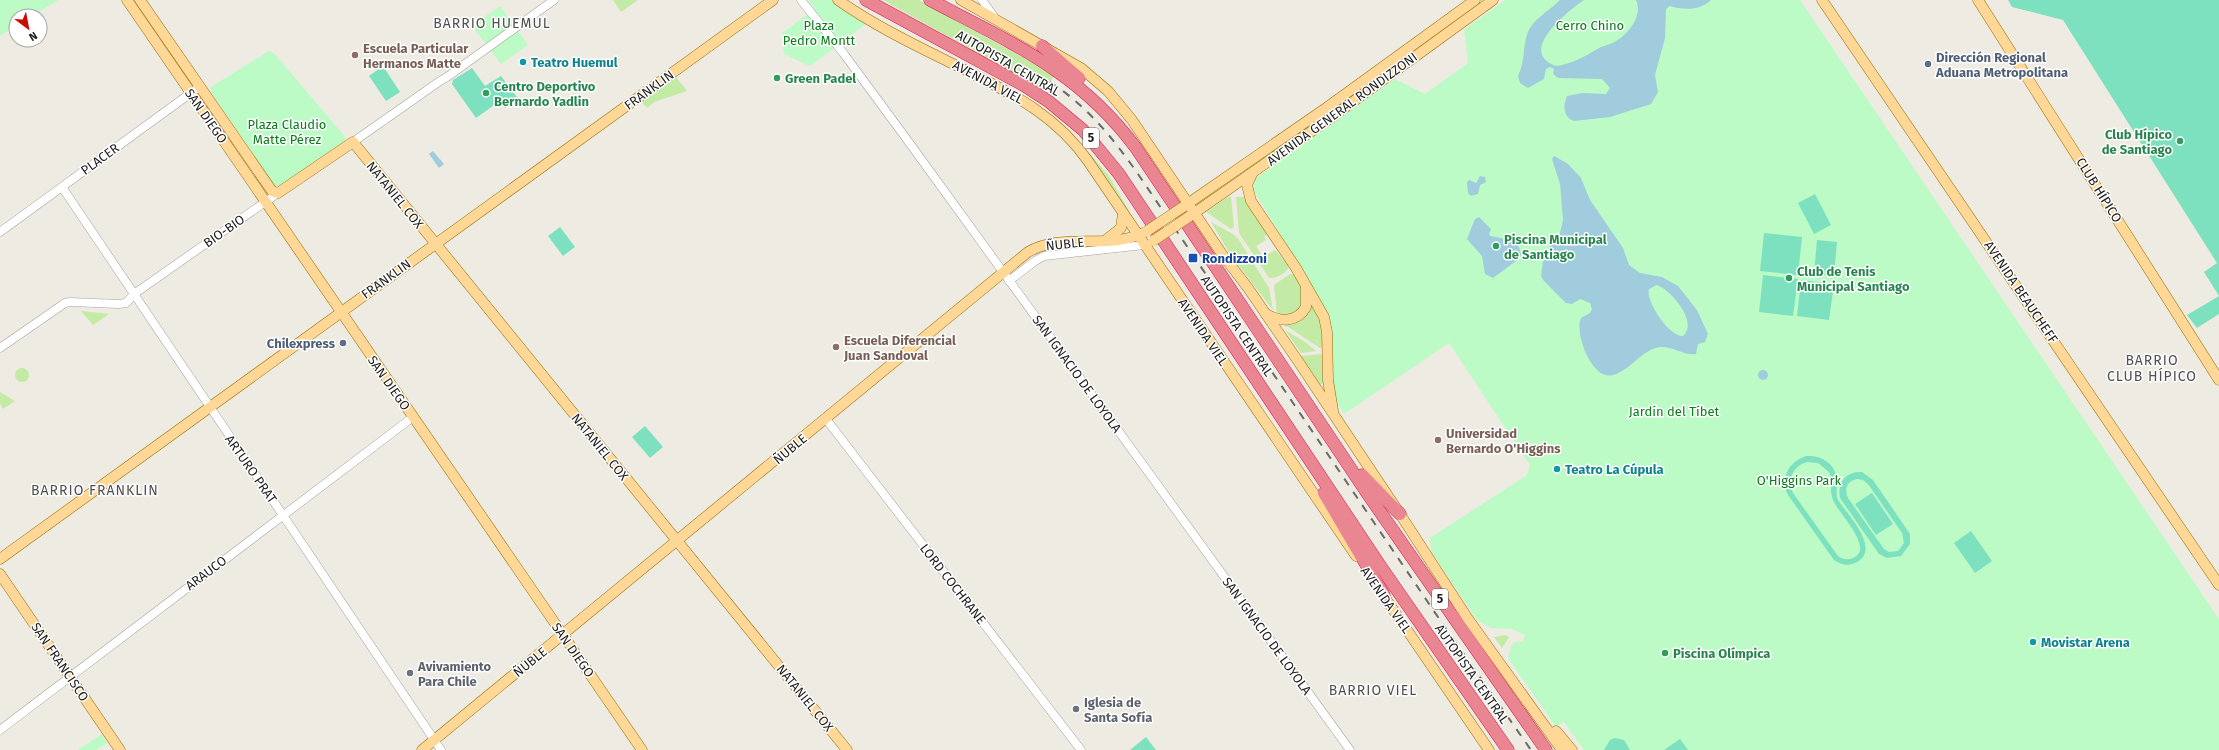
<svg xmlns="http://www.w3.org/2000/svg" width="2219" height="750" viewBox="0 0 2219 750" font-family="'Fira Sans',sans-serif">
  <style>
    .grass { fill: #c3eba5 }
    .park { fill: #bcfbc5 }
    .pitch { fill: #7de1c0; fill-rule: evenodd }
    .water { fill: #a0ccde; fill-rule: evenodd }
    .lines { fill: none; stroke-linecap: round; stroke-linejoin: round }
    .minor-casing { stroke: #a4a4a4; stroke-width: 9 }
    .major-casing { stroke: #956d00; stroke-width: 11 }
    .highway-casing { stroke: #dd1e53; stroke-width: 13 }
    .minor { stroke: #fff; stroke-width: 8 }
    .major { stroke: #ffd897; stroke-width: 10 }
    .highway { stroke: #e98692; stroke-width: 12 }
    .rail { stroke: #6b6b6b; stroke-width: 2; stroke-dasharray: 8 8; stroke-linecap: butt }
    .major-bridge-casing { stroke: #956d00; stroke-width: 11; stroke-linecap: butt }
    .major-bridge { stroke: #ffd897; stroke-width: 10 }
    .education-dot { fill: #8d6e63; stroke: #fff; stroke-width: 1.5 }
    .culture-dot { fill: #0f9aa8; stroke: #fff; stroke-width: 1.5 }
    .service-dot { fill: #5c6f8a; stroke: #fff; stroke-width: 1.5 }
    .leisure-dot { fill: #2e9e5b; stroke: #fff; stroke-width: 1.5 }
    .transit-dot { fill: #1a4fb4; stroke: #fff; stroke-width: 1.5 }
    .worship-dot { fill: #6b7280; stroke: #fff; stroke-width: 1.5 }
    .labels { text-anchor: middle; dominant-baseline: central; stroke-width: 3; stroke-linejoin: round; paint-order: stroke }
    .shield { fill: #fff; stroke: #616161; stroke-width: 1 }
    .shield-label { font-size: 12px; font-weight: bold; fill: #1d1d1d }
    .park-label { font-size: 13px; fill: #087d19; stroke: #fff }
    .education-label { font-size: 13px; font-weight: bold; fill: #785e54; stroke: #fff; text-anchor: start }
    .service-label { font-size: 13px; font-weight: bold; fill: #4e5e75; stroke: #fff; text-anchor: start }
    .culture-label { font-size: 13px; font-weight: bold; fill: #0d838f; stroke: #fff; text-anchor: start }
    .street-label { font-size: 13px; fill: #1d1d1d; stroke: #fff }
    .leisure-label { font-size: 13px; font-weight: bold; fill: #27864d; stroke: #fff; text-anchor: start }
    .transit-label { font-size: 13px; font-weight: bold; fill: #164399; stroke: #fff; text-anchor: start }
    .worship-label { font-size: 13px; font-weight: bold; fill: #5b616d; stroke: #fff; text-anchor: start }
    .neighbourhood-label { font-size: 14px; letter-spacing: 1px; fill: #505050; stroke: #fff }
  </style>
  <rect width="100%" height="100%" fill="#eeebe2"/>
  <!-- grass -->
  <g class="grass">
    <path d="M 613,0 L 638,0 L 621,12 Z"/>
    <path d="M 883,0 L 919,0 L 1055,75 L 1044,90 Z"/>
    <path d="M 1404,57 L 1407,60 L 1341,107 L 1339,104 Z"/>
    <path d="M 676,77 L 687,91 L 654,102 L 647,108 L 641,101 Z"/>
    <path d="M 1317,120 L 1319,123 L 1248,172 L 1246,169 Z"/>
    <path d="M 1086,149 L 1109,176 L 1134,220 L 1133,221 Z"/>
    <path d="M 1228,197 L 1231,197 L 1234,227 L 1231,229 L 1206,212 Z"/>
    <path d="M 1236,197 L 1244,197 L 1268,234 L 1264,237 L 1266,240 L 1256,246 L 1263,257 L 1275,250 L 1289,266 C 1287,273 1276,279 1269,278 L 1239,233 Z"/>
    <path d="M 1211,222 L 1233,234 L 1239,240 L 1269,288 L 1273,310 L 1230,254 Z"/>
    <path d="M 1290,274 L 1294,274 L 1304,292 L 1305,301 L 1295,315 L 1277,315 L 1274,285 Z"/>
    <path d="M 1314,305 L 1321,324 L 1324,346 L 1320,348 L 1282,323 Z"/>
    <path d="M 81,311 L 109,314 L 93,325 Z"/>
    <path d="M 1285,330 L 1305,342 L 1316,351 L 1301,353 Z"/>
    <path d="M 1322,354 L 1323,383 L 1320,385 L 1301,356 Z"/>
    <circle cx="22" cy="375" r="7"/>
    <path d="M 0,392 L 15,401 L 3,409 L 0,404 Z"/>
    <path d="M 1505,635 L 1509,637 L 1502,648 L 1494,637 Z"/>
  </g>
  <!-- park -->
  <g class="park">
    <path d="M 0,0 L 58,0 L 32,16 L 16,16 L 16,26 L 0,36 Z"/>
    <path d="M 808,0 L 834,0 L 867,23 L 810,66 L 784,54 L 782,33 L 815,9 Z"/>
    <path d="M 1505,0 L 1800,0 L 2219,619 L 2219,750 L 1584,750 L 1564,722 L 1556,727 L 1508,658 L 1511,645 L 1516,642 L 1522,642 L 1525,635 L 1512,629 L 1491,628 L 1477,620 L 1431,551 L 1430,538 L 1527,475 L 1530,465 L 1449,343 L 1344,414 C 1325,386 1336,347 1328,314 L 1253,189 L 1256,178 L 1395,79 L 1425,94 L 1468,63 L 1464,30 Z"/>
    <path d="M 500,6 L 528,45 L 501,64 L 472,26 Z"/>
    <path d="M 269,51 L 274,53 L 346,138 L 344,143 L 281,186 L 275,186 L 211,92 L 211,87 Z"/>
    <path d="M 102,734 L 107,743 L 96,750 L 77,750 Z"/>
  </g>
  <!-- pitch -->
  <g class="pitch">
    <path d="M 2008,0 L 2219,0 L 2219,314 L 2197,328 L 2187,315 L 2219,296 L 2204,272 L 2217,263 L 2063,20 L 2012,7 Z"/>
    <path d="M 383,66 L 400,92 L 386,101 L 369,76 Z"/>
    <path d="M 472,68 L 485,86 L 501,76 L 519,100 L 505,108 L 500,101 L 476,118 L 452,84 L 453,80 Z"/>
    <path d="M 1815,194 L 1831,225 L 1814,234 L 1798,203 Z"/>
    <path d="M 560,227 L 575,247 L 563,256 L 548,236 Z"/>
    <path d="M 1764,233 L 1802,237 L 1798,275 L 1760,271 Z"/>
    <path d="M 1817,240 L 1837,242 L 1834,276 L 1814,274 Z"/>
    <path d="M 1763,275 L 1798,279 L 1793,316 L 1759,312 Z"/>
    <path d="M 1801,280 L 1834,284 L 1829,320 L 1797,316 Z"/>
    <path d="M 645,426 L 663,447 L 650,458 L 632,437 Z"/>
    <path d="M 1806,456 C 1820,455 1834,462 1837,478 C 1838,485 1835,492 1838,500 C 1848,515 1883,550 1855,563 C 1848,566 1841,565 1834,560 L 1788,495 C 1780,479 1788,462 1806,456 ZM 1807,462 L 1818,463 L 1829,472 C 1833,481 1829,491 1833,500 C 1837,512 1879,552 1850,559 C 1845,560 1841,558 1838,556 L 1793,493 C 1787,479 1793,466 1807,462 Z"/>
    <path d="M 1862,472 L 1873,480 L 1910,534 L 1910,544 L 1901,556 L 1887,558 L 1879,554 L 1840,498 C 1837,482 1846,471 1862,472 ZM 1857,479 L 1863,480 L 1868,484 L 1902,533 L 1904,543 L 1898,551 L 1889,552 L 1884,549 L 1848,498 C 1844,489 1847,481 1857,479 Z"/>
    <path d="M 1872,493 L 1893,524 L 1876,535 L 1855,504 Z"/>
    <path d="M 1971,531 L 1992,561 L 1975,573 L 1954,543 Z"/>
    <path d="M 1146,737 L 1156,750 L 1130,750 Z"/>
    <path d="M 1615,738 L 1624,740 L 1630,750 L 1604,750 L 1610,740 Z"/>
    <path d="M 1680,739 L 1688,750 L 1664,750 Z"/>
  </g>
  <!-- water -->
  <g class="water">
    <path d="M 1560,0 L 1584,0 C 1568,11 1516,52 1556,66 C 1573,64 1587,55 1601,47 C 1606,45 1611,44 1616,41 C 1629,34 1643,15 1636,0 L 1711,0 C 1700,11 1684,10 1670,6 L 1666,9 L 1665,38 L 1655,75 L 1658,92 L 1651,104 L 1610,117 L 1574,121 C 1563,118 1563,105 1567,96 L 1582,93 L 1606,94 L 1610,88 L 1602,79 L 1558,78 L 1553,74 L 1554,69 L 1550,67 L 1546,69 L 1544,79 L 1528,88 L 1520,83 L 1518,76 C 1526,61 1522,41 1530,28 C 1537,17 1551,9 1560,0 Z"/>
    <path d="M 433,151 L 444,164 L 439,168 L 429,154 Z"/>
    <path d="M 1554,156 L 1568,164 L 1581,178 L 1590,200 L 1623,248 L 1629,265 L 1640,273 L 1662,277 L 1678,286 L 1697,310 L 1708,334 L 1705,342 L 1698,344 L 1696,354 C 1685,356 1673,346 1660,347 C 1641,350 1631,370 1613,375 C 1592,381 1574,333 1581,318 L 1590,313 L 1592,309 L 1590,303 L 1580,299 L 1572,304 L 1566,303 L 1544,281 L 1541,276 L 1544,254 L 1560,233 L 1563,220 L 1560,184 L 1552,159 ZM 1657,285 C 1671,290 1699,322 1683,336 C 1669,337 1645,300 1649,289 Z"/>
    <path d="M 1480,176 L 1485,177 L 1486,182 L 1480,185 L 1478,194 L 1471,196 L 1468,193 L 1467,182 L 1469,180 L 1476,183 Z"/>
    <path d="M 1479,217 L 1491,229 L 1489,234 L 1490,236 L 1517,241 L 1521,254 L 1520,258 L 1493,278 L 1485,274 L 1482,256 L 1467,239 L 1475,219 Z"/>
    <circle cx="1763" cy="375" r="5"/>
  </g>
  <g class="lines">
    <!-- minor casing -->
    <g class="minor-casing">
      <g id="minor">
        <path d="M 801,0 L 844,54 L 908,141 L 1350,750"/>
        <path d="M 982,0 L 995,18"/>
        <path d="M 353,142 L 440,81 L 447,77 L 554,0"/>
        <path d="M 62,187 L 441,750"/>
        <path d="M 0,232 L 195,90"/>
        <path d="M 1009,281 L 1035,261 L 1044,256 L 1144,245"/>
        <path d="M 0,348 L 65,303 L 70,302 L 119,304 L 126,303 L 134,294 L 278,193"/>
        <path d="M 826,419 L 1081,750"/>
        <path d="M 0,730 L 413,417"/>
      </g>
    </g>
    <!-- major casing -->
    <g class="major-casing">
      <g id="major">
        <path d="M 127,0 L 642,750"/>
        <path d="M 140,0 L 272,191 L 278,193 L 353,142 L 847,750"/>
        <path d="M 838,0 C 879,29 926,50 971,73 C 1017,96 1058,118 1088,161 L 1356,556"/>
        <path d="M 961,0 L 1081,68 L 1108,91 L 1132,120 L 1222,254 L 1248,288 L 1298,361 L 1400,514 L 1468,619 L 1562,750"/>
        <path d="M 1822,0 L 2219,585"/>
        <path d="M 1978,0 L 2219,380"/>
        <path d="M 1252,174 L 1247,185 L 1251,201 L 1296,268 L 1324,317 L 1327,332 L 1328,380 L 1333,411"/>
        <path d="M 1183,207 L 1326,108 L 1475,0"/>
        <path d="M 1190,216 L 1332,117 L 1493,0"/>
        <path d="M 1107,239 L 1121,228 L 1123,214"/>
        <path d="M 1266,314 C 1280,322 1297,323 1306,307 L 1306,287"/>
        <path d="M 0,559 L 773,0"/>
        <path d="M 0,574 L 120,750"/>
        <path d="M 1379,589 L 1489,750"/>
        <path d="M 1556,731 L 1572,750"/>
        <path d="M 422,750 L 1028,252 C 1063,232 1108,250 1143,233"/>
      </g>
    </g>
    <!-- highway casing -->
    <g class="highway-casing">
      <g id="highway">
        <path d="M 866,0 L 1025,86 L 1048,101 L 1083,130 L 1119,174 L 1381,567 L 1508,750"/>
        <path d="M 930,0 C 1011,43 1079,71 1136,148 L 1367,493 L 1546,750"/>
        <path d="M 1042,46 L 1079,78"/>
        <path d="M 1362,475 L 1400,514"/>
        <path d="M 1324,493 L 1384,595"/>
      </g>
    </g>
    <!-- minor -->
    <use href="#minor" class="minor"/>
    <!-- major -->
    <use href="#major" class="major"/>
    <!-- highway -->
    <use href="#highway" class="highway"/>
    <!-- rail -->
    <path class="rail" d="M 1050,82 C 1087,106 1113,138 1138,174 L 1440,620 L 1531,750"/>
    <!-- major-bridge casing -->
    <g class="major-bridge-casing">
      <g id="major-bridge">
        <path d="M 1147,231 L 1183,207"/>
        <path d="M 1153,241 L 1190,216"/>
      </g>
    </g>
    <!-- major-bridge -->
    <use href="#major-bridge" class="major-bridge"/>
  </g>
  <!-- markers -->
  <g class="education-dot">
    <circle cx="355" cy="55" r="4"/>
    <circle cx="836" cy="347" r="4"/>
    <circle cx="1438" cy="440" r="4"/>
  </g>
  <g class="culture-dot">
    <circle cx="523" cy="62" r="4"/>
    <circle cx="1557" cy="469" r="4"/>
    <circle cx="2033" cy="642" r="4"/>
  </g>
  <g class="service-dot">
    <circle cx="1928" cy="64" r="4"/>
    <circle cx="343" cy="343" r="4"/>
  </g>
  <g class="leisure-dot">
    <circle cx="777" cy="78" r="4"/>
    <circle cx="486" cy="93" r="4"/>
    <circle cx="2180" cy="141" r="4"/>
    <circle cx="1496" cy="246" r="4"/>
    <circle cx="1789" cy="278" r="4"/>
    <circle cx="1665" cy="653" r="4"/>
  </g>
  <rect class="transit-dot" x="1188" y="253" width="10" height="10" rx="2"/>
  <g class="worship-dot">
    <circle cx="410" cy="673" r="4"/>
    <circle cx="1076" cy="709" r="4"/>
  </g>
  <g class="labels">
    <!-- shield labels -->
    <g class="shield">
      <rect x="1083" y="128" width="16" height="20" rx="3"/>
      <rect x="1432" y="589" width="16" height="20" rx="3"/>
    </g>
    <g class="shield-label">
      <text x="1091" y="138">5</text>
      <text x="1440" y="599">5</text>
    </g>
    <!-- park labels -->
    <g class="park-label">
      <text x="819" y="25">Plaza<tspan x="819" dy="15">Pedro Montt</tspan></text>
      <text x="1590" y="25">Cerro Chino</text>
      <text x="287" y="124">Plaza Claudio<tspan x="287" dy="15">Matte Pérez</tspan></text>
      <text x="1674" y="411">Jardín del Tíbet</text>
      <text x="1799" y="480">O'Higgins Park</text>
    </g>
    <!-- education labels -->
    <g class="education-label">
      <text x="363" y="48">Escuela Particular<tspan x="363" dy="15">Hermanos Matte</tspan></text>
      <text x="844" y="340">Escuela Diferencial<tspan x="844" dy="15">Juan Sandoval</tspan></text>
      <text x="1446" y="433">Universidad<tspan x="1446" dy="15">Bernardo O'Higgins</tspan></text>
    </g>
    <!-- service labels -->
    <g class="service-label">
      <text x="1936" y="57">Dirección Regional<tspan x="1936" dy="15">Aduana Metropolitana</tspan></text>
      <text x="335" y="343" text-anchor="end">Chilexpress</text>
    </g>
    <!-- culture labels -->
    <g class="culture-label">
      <text x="531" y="62">Teatro Huemul</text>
      <text x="1565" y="469">Teatro La Cúpula</text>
      <text x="2041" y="642">Movistar Arena</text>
    </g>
    <!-- street labels -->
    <g class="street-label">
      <text transform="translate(1008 63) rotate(30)">AUTOPISTA CENTRAL</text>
      <text transform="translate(988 82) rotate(28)">AVENIDA VIEL</text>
      <text transform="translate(649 90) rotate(-36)">FRANKLIN</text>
      <text transform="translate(1342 109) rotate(-36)">AVENIDA GENERAL RONDIZZONI</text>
      <text transform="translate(206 116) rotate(55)">SAN DIEGO</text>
      <text transform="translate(100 159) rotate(-36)">PLACER</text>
      <text transform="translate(2099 190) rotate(58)">CLUB HÍPICO</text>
      <text transform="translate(395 195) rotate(51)">NATANIEL COX</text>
      <text transform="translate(224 231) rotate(-35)">BIO-BIO</text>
      <text transform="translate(1065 244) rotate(-6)">ÑUBLE</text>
      <text transform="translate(386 279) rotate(-36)">FRANKLIN</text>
      <text transform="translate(2021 292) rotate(56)">AVENIDA BEAUCHEFF</text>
      <text transform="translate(1237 326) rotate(56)">AUTOPISTA CENTRAL</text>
      <text transform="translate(1203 332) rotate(56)">AVENIDA VIEL</text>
      <text transform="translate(1077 374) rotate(54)">SAN IGNACIO DE LOYOLA</text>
      <text transform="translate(389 383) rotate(55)">SAN DIEGO</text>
      <text transform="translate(600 447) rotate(51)">NATANIEL COX</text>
      <text transform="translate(790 449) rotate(-40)">ÑUBLE</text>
      <text transform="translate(251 469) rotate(55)">ARTURO PRAT</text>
      <text transform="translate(206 573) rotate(-37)">ARAUCO</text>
      <text transform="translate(953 584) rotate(52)">LORD COCHRANE</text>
      <text transform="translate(1386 600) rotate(55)">AVENIDA VIEL</text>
      <text transform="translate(1267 636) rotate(54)">SAN IGNACIO DE LOYOLA</text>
      <text transform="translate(573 650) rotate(55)">SAN DIEGO</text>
      <text transform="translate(60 662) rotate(56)">SAN FRANCISCO</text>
      <text transform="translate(530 662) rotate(-39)">ÑUBLE</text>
      <text transform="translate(1472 674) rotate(55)">AUTOPISTA CENTRAL</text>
      <text transform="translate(805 698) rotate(51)">NATANIEL COX</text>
    </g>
    <!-- leisure labels -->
    <g class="leisure-label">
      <text x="785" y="78">Green Padel</text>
      <text x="494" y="86">Centro Deportivo<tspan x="494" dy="15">Bernardo Yadlin</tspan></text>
      <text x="2172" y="134" text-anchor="end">Club Hípico<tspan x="2172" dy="15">de Santiago</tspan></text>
      <text x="1504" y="239">Piscina Municipal<tspan x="1504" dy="15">de Santiago</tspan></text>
      <text x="1797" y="271">Club de Tenis<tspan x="1797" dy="15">Municipal Santiago</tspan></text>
      <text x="1673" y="653">Piscina Olímpica</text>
    </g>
    <!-- transit labels -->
    <g class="transit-label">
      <text x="1202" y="258">Rondizzoni</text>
    </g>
    <!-- worship labels -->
    <g class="worship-label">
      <text x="418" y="666">Avivamiento<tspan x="418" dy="15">Para Chile</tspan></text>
      <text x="1084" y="702">Iglesia de<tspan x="1084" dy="15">Santa Sofía</tspan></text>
    </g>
    <!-- neighbourhood labels -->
    <g class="neighbourhood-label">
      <text x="492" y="23">BARRIO HUEMUL</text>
      <text x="2152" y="360">BARRIO<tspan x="2152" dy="16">CLUB HÍPICO</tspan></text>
      <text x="95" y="490">BARRIO FRANKLIN</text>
      <text x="1373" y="690">BARRIO VIEL</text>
    </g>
  </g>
  <!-- north arrow -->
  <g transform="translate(28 28) rotate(148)"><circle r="19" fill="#ffffff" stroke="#a5a5a5"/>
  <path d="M0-3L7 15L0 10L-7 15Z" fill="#c90d00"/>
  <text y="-6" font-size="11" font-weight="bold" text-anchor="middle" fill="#1d1d1d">N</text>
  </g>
</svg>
